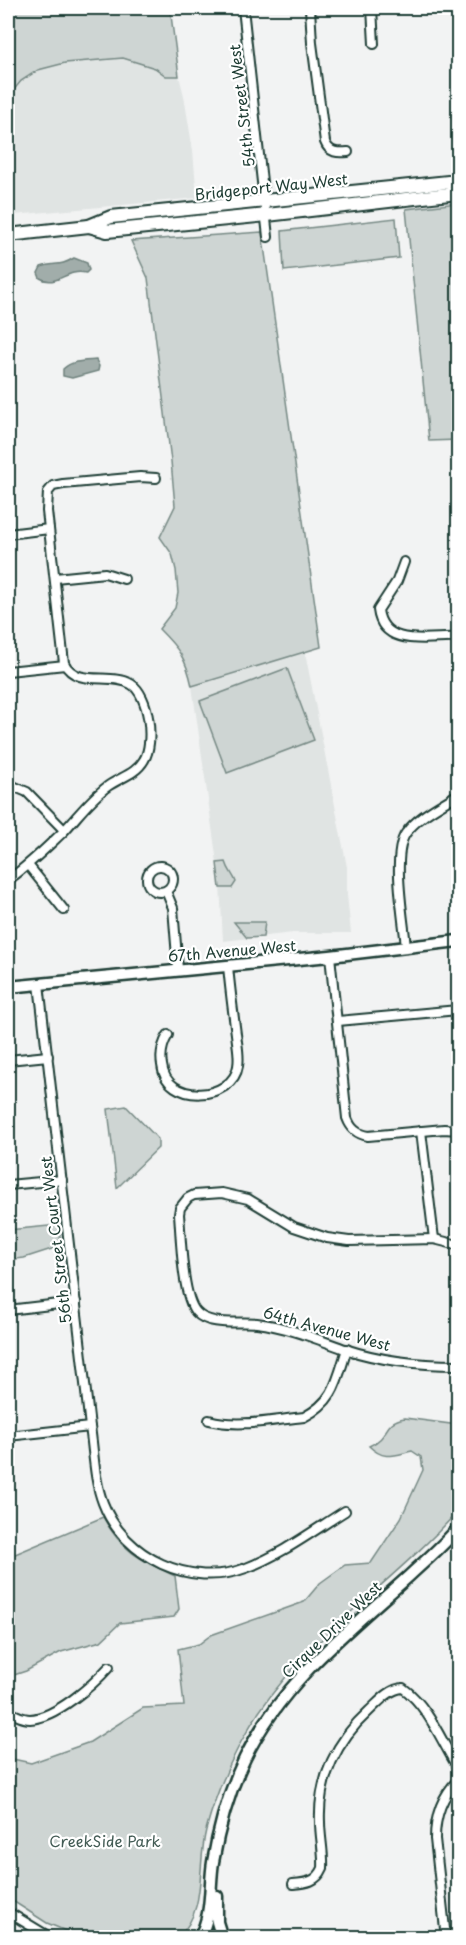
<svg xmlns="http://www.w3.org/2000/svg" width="466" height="1945" viewBox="0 0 466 1945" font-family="'Playpen Sans',sans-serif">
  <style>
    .built { fill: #e0e4e3 }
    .green { fill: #ced5d3; stroke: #768984; stroke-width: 1.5 }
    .water { fill: #a1adaa; stroke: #6d807b; stroke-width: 1.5 }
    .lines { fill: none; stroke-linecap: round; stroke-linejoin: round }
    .street-casing { stroke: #1f3d34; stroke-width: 12 }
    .secondary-casing { stroke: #1f3d34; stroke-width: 15 }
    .primary-casing { stroke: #1f3d34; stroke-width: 16 }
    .street { stroke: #fff; stroke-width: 8 }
    .secondary { stroke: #fff; stroke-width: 10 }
    .primary { stroke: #fff; stroke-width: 12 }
    .labels { text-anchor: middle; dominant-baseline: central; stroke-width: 4.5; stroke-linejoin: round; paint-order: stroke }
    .street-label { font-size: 15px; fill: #1f3d34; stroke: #fff }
    .park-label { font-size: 15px; fill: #425b54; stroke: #fff }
  </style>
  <rect width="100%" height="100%" fill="#f2f3f3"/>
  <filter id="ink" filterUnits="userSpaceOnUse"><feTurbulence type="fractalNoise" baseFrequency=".0167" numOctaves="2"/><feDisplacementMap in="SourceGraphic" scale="12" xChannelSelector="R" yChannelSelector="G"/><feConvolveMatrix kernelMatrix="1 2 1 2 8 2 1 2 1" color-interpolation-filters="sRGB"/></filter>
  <g filter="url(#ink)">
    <!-- built -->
    <g class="built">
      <path d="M 123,58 L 155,68 L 166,76 L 179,76 L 184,96 L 193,151 L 197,198 L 14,215 L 8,164 L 8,97 L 21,81 L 38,70 L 65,63 Z"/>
      <path d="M 305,652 L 347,867 L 347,895 L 351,933 L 293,933 L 223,941 L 220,884 L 192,686 Z"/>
    </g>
    <!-- green -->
    <g class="green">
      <path d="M 8,8 L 170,8 L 179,76 L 166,76 L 155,68 L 123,58 L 65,63 L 38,70 L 21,81 L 8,97 Z"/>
      <path d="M 458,203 L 458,440 L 429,441 L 406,209 Z"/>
      <path d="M 396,218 L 399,258 L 284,271 L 282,231 Z"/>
      <path d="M 262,232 L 321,647 L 192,686 C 186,658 179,649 159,629 L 175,608 L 178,593 L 176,570 L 172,554 L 160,537 L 175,506 L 171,461 L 148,278 L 131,241 Z"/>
      <path d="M 287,668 L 314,740 L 227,773 L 200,701 Z"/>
      <path d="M 226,862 C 229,872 233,874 236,882 L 232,888 L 220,888 L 217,863 Z"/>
      <path d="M 234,922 L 265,922 L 263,937 L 247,938 Z"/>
      <path d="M 126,1106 L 158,1139 L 158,1148 L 117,1188 L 108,1109 Z"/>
      <path d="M 59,1225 L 61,1246 L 24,1258 L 8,1260 L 8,1230 Z"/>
      <path d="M 405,1418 L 458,1425 L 458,1511 C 388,1589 291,1647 241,1742 C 226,1770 214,1800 206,1830 C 197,1865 207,1912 178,1937 L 80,1937 L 47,1923 L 8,1898 L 8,1758 L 31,1763 L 90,1742 L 143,1708 L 184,1706 L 178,1649 L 199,1644 L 211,1635 L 304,1602 L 320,1583 L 345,1565 L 371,1563 L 401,1518 L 423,1470 L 421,1457 L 412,1451 C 394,1455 384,1461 369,1446 C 392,1436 381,1422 405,1418 Z"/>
      <path d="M 103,1517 C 121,1551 141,1560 175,1576 L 179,1609 L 174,1617 L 120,1623 L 101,1641 L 61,1652 L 26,1671 L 8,1677 L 8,1557 Z"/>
    </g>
    <!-- water -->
    <g class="water">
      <path d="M 74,258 L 87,263 L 89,270 L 86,273 C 66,268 57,288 40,278 L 38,273 L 41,267 C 54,262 60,267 74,258 Z"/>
      <path d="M 96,360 L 99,366 L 98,371 L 72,378 L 63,376 L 63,369 C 73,360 84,361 96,360 Z"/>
    </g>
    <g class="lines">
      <!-- street casing -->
      <g class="street-casing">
        <g id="street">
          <path d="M 243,8 L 268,237"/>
          <path d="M 310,8 L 312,43 L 325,142 C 329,153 338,153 348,152"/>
          <path d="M 372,8 L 374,44"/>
          <path d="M 8,534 L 49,529"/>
          <path d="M 404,562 L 397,581 L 378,610 C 383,650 432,636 458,638"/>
          <path d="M 55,578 L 105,573 L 124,579"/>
          <path d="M 8,671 L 65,665"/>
          <path d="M 8,784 L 27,792 L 64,830"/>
          <path d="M 28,865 L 64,910"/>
          <circle cx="160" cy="879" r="13"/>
          <path d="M 8,880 C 28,866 45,849 63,832 C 78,816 90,799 108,786 C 121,777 136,774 144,760 C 155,742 149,695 131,684 C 110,672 77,688 64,663 L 47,511 L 48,492 L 53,486 L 63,484 L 140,477 L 156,478"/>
          <path d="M 166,891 L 173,908 L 178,969"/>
          <path d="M 406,947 C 404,921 391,853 406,833 C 418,816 442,805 458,794"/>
          <path d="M 330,956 L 347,1118 C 351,1129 357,1134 368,1136 L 444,1129 L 458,1130"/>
          <path d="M 39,984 L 90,1427 C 94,1452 94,1480 103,1503 C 124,1558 191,1589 246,1568 C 281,1555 313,1531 345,1511"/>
          <path d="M 338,1021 L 458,1010"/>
          <path d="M 168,1035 C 162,1045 160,1054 162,1065 C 166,1105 233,1101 238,1066 C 240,1056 237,1044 236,1034 C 233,1011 230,989 228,966"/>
          <path d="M 8,1060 L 48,1056"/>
          <path d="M 421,1131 L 434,1239"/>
          <path d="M 8,1185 L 62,1180"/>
          <path d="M 458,1245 L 434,1239 L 349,1241 L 327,1238 L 294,1227 L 248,1199 L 222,1193 L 194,1195 L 188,1198 L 180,1208 L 179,1214 C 181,1237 182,1296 196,1312 C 209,1327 240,1321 257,1323 C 288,1327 317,1339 345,1349 C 381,1361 421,1365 458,1365"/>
          <path d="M 8,1310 L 76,1302"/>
          <path d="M 209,1420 C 239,1428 273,1420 304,1417 C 335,1401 337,1380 347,1349"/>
          <path d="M 8,1436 L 90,1427"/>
          <path d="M 8,1712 C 15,1714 22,1719 30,1719 C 55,1718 93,1685 109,1667"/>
          <path d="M 293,1884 C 306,1883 317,1882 323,1868 C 324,1853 320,1837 320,1822 C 318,1779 337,1740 369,1711 C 379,1702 389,1689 403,1688 C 429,1707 441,1741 458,1768"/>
          <path d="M 8,1912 L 51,1938"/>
          <path d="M 446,1938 L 435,1839 C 435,1816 442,1796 458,1780"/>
        </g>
      </g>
      <!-- secondary casing -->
      <g class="secondary-casing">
        <g id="secondary">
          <path d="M 8,987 L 330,956 L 458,941"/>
          <path d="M 217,1896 L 217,1922 L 222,1938"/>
          <path d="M 199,1938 C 213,1915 209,1887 213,1862 C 219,1826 229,1791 245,1758 C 282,1682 348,1631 409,1576 C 426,1560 443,1546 458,1528"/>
        </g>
      </g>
      <!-- primary casing -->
      <g class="primary-casing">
        <g id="primary">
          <path d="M 89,226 L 107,231 L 267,215 L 458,193"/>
          <path d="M 8,235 L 89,226 L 111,217 L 458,181"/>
        </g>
      </g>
      <!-- street -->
      <use href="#street" class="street"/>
      <!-- secondary -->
      <use href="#secondary" class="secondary"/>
      <!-- primary -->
      <use href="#primary" class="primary"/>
    </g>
  </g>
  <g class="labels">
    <!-- street labels -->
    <g class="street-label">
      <text transform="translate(241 106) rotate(-97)">54th Street West</text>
      <text transform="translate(271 186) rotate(-6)">Bridgeport Way West</text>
      <text transform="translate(232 950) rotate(-5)">67th Avenue West</text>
      <text transform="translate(55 1240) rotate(-97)">56th Street Court West</text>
      <text transform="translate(327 1328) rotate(15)">64th Avenue West</text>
      <text transform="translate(331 1629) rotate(-44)">Cirque Drive West</text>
    </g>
    <!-- park labels -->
    <g class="park-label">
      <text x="105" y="1840">CreekSide Park</text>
    </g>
  </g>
  <!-- margin -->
  <rect width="466" height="1945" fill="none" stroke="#fff" stroke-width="30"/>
  <rect x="15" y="15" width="436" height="1915" fill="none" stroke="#1f3d34" stroke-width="2" filter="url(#ink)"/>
</svg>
